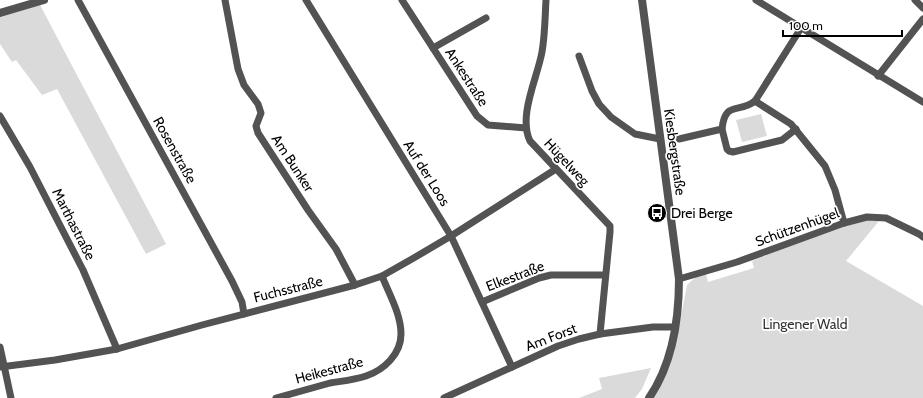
<svg xmlns="http://www.w3.org/2000/svg" width="923" height="398" viewBox="0 0 923 398" font-family="Cabin,sans-serif">
  <style>
    .green { fill: #dadada }
    .lines { fill: none; stroke-linecap: round; stroke-linejoin: round }
    .minor { stroke: #535353; stroke-width: 7 }
    .tertiary { stroke: #535353; stroke-width: 8 }
    .labels { text-anchor: middle; dominant-baseline: central; stroke-width: 3.5; stroke-linejoin: round; paint-order: stroke }
    .street-label { font-size: 14px; fill: #000; stroke: #fff }
    .poi-label { font-size: 14px; fill: #000; stroke: #fff; text-anchor: start }
    .park-label { font-size: 14px; fill: #313131; stroke: #fff }
  </style>
  <rect width="100%" height="100%" fill="#fff"/>
  <!-- green -->
  <g class="green">
    <path d="M 39,3 L 166,244 L 146,254 L 57,89 L 42,95 L 16,60 L 12,62 L 0,44 L 0,14 Z"/>
    <path d="M 761,114 L 767,136 L 742,142 L 736,120 Z"/>
    <path d="M 866,219 L 879,221 L 846,261 L 923,306 L 923,398 L 652,398 L 679,327 L 687,285 L 697,276 L 706,274 L 708,282 L 754,268 L 752,261 L 832,228 Z"/>
    <path d="M 651,368 L 642,389 L 635,398 L 579,398 L 602,389 L 599,378 Z"/>
  </g>
  <g class="lines">
    <!-- minor -->
    <g class="minor">
      <path d="M 78,0 L 232,281 L 242,302 L 244,314"/>
      <path d="M 225,0 L 238,69 L 244,85 L 258,104 L 261,113 L 256,126 L 258,133 L 308,210 L 336,249 L 355,285"/>
      <path d="M 306,0 L 451,236 L 512,367"/>
      <path d="M 402,0 L 477,116 L 488,125 L 526,128"/>
      <path d="M 546,0 C 545,17 545,35 542,52 C 537,79 518,116 530,141 L 610,226 L 610,232 L 600,334"/>
      <path d="M 756,0 L 923,102"/>
      <path d="M 915,0 L 923,8"/>
      <path d="M 433,48 L 486,18"/>
      <path d="M 579,56 L 592,91 L 599,104 L 611,117 L 635,134 L 660,139"/>
      <path d="M 878,76 L 923,19"/>
      <path d="M 755,101 L 791,124 L 825,166 L 835,190 L 844,223"/>
      <path d="M 0,116 L 30,167 L 83,270 L 117,349"/>
      <path d="M 722,129 L 727,149 L 729,151 L 733,152 L 782,140 L 796,129"/>
      <path d="M 679,139 L 722,129 C 725,100 739,114 755,101 L 801,28"/>
      <path d="M 679,279 L 737,262 L 844,223 L 867,217 L 886,218 L 919,234 L 923,237"/>
      <path d="M 482,302 L 539,278 L 551,275 L 605,275"/>
      <path d="M 0,347 L 11,398"/>
      <path d="M 0,367 L 55,360 L 117,349 L 202,325 L 355,285 L 382,276 L 412,259 L 451,236 L 556,169"/>
      <path d="M 276,398 C 294,393 312,388 330,383 C 342,381 354,380 366,376 C 384,370 401,354 401,334 C 401,314 389,294 382,276"/>
      <path d="M 444,398 L 558,346 L 579,339 L 600,334 L 653,327 L 675,327"/>
    </g>
    <!-- tertiary -->
    <g class="tertiary">
      <path d="M 642,0 L 679,279 C 679,319 673,363 649,398"/>
      <path d="M 0,13 L 44,0"/>
    </g>
  </g>
  <!-- icons -->
  <defs>
    <g id="bus-disc" transform="scale(1)"><circle r="9.5" fill="#000" stroke="#fff"/><path d="M-5-6H5V4H4V6H2V4H-2V6H-4V4H-5ZM-3.5-4V0h7V-4ZM-3.5 1.2v1.5H-2V1.2ZM2 1.2v1.5H3.5V1.2Z" fill="#fff"/></g>
  </defs>
  <g fill-rule="evenodd">
    <use href="#bus-disc" x="657" y="213"/>
  </g>
  <g class="labels">
    <!-- street labels -->
    <g class="street-label">
      <text transform="translate(467 77) rotate(57)">Ankestraße</text>
      <text transform="translate(175 150) rotate(61)">Rosenstraße</text>
      <text transform="translate(675 152) rotate(82)">Kiesbergstraße</text>
      <text transform="translate(567 162) rotate(47)">Hügelweg</text>
      <text transform="translate(293 163) rotate(57)">Am Bunker</text>
      <text transform="translate(427 173) rotate(58)">Auf der Loos</text>
      <text transform="translate(74 224) rotate(63)">Marthastraße</text>
      <text transform="translate(797 227) rotate(-20)">Schützenhügel</text>
      <text transform="translate(515 276) rotate(-21)">Elkestraße</text>
      <text transform="translate(288 289) rotate(-14)">Fuchsstraße</text>
      <text transform="translate(551 337) rotate(-21)">Am Forst</text>
      <text transform="translate(329 370) rotate(-15)">Heikestraße</text>
    </g>
    <!-- poi labels -->
    <g class="poi-label">
      <text x="671" y="213">Drei Berge</text>
    </g>
    <!-- park labels -->
    <g class="park-label">
      <text x="805" y="324">Lingener Wald</text>
    </g>
  </g>
  <!-- scale -->
  <path d="M783 30v6h119v-6" fill="none" stroke="#000000" stroke-width="2"/>
  <text x="789" y="30" font-size="12" fill="#000000" stroke="#ffffff" stroke-width="3" paint-order="stroke">100 m</text>
</svg>
